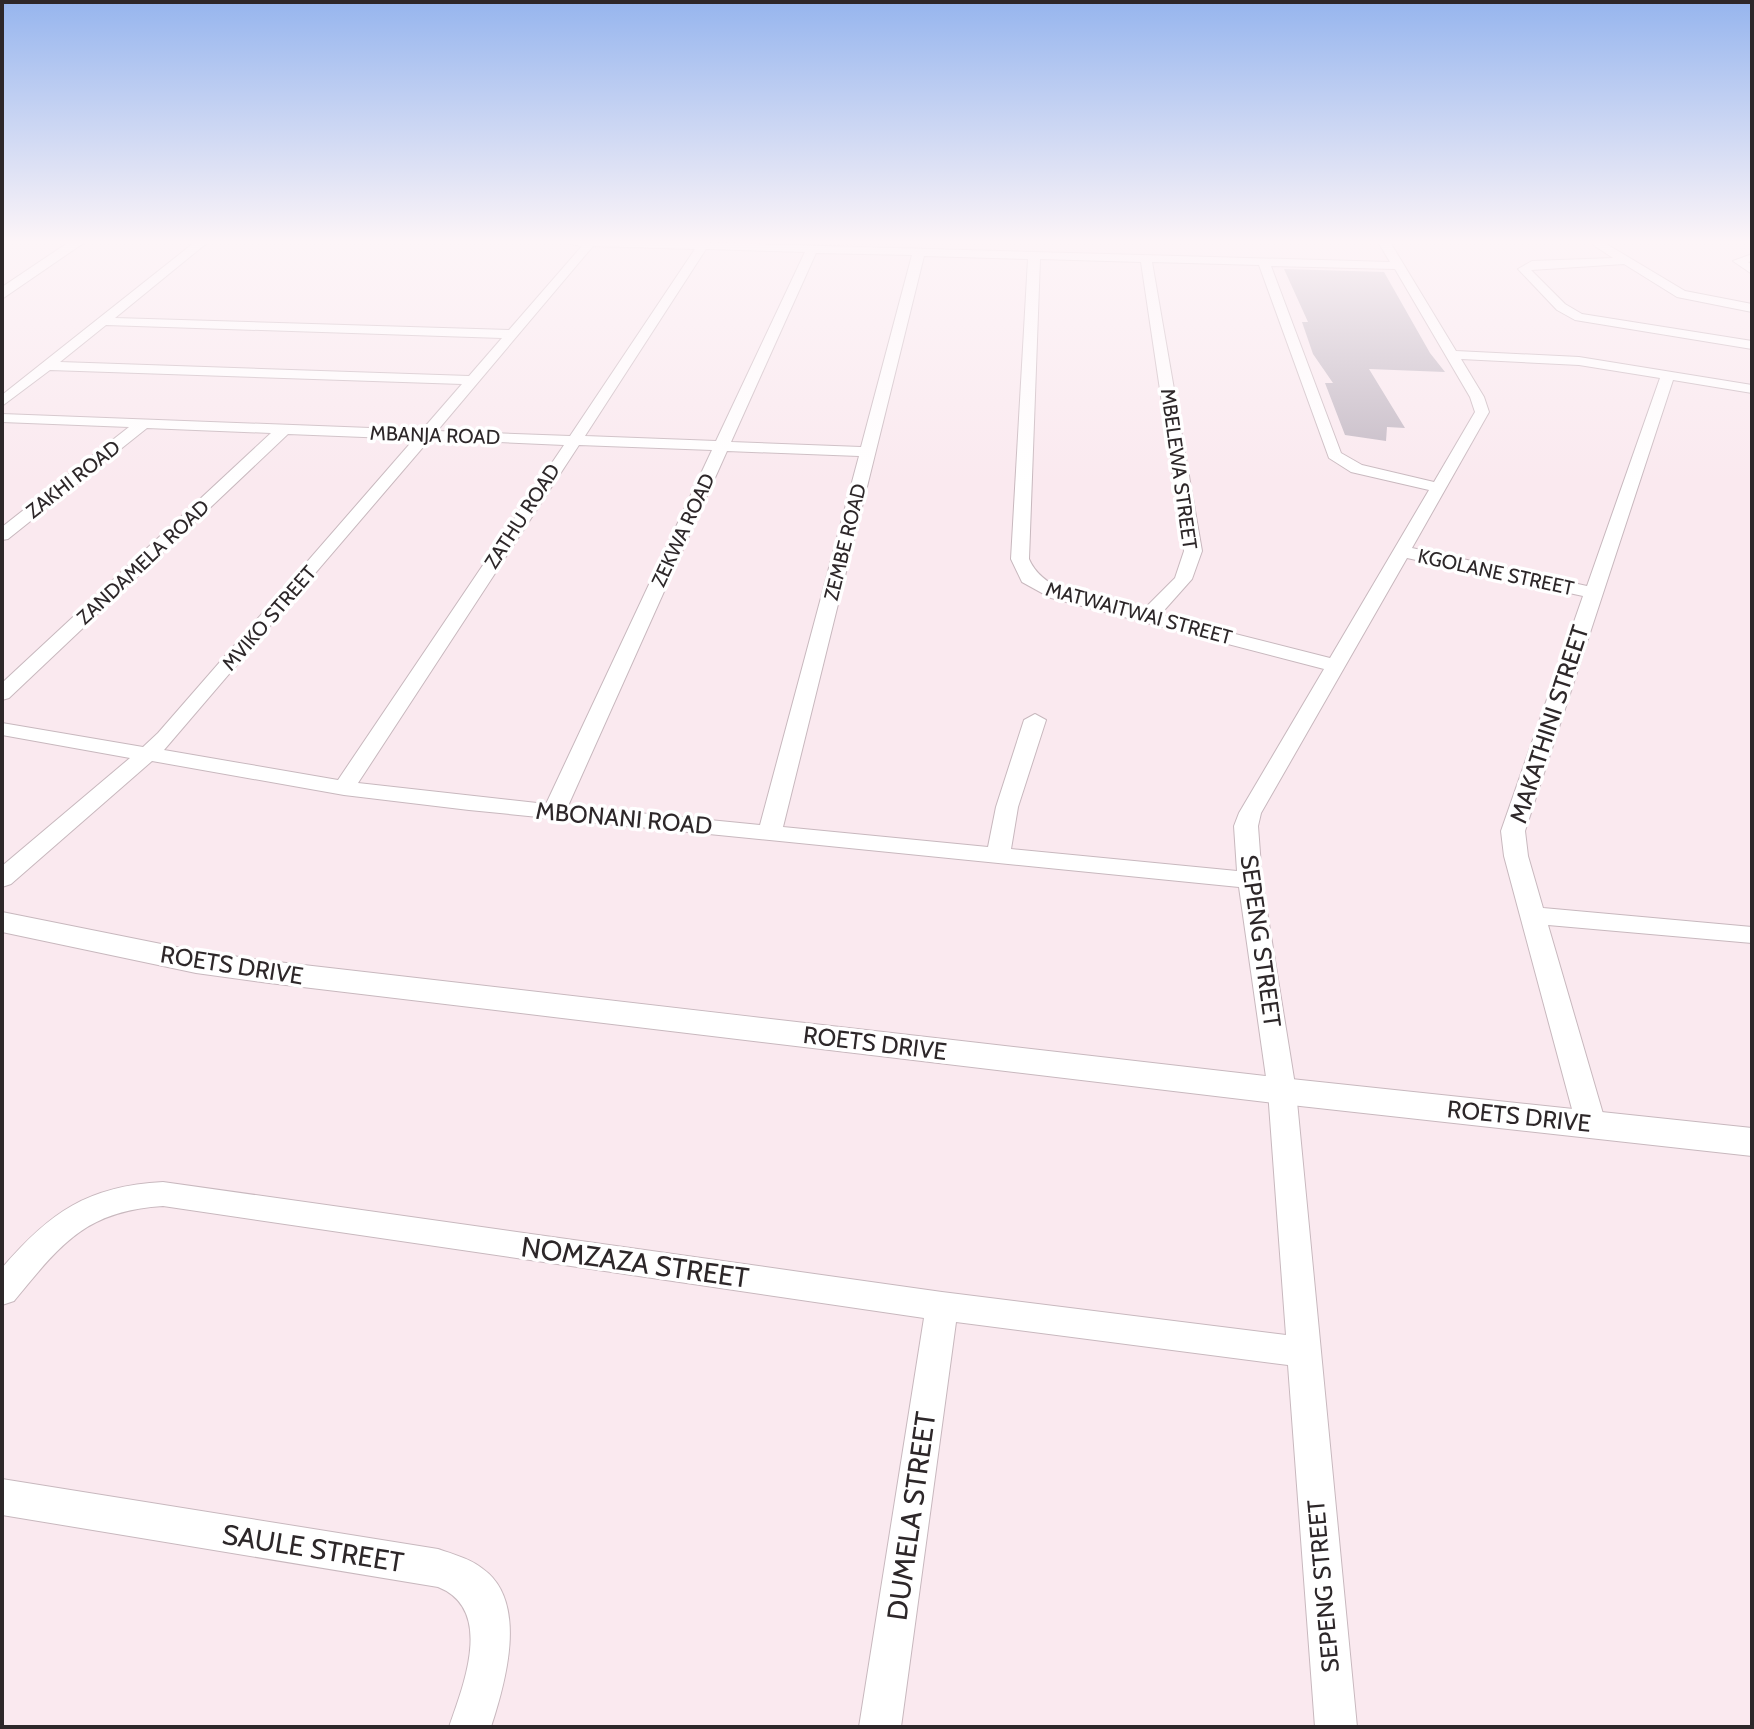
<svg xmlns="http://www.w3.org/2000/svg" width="1754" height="1729" viewBox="0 0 1754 1729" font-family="Cabin,sans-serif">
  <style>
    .building { fill: #c3b9c4 }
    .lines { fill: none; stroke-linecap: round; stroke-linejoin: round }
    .minor-casing { stroke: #c8b8be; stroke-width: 2 }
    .tertiary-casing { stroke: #c8b8be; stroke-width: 2 }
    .minor { fill: #fff; fill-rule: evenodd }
    .tertiary { fill: #fff; fill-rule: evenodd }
    .labels { text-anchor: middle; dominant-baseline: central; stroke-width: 7; stroke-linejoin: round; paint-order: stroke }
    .far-street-label { font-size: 20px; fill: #2d2729; stroke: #fff }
    .street-label { font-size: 24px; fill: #2d2729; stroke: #fff }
    .near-street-label { font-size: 28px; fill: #2d2729; stroke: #fff }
  </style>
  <rect width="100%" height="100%" fill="#fae9ef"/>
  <!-- building -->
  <path class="building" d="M 1284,269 L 1384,272 L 1430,353 L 1445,372 L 1369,369 L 1405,428 L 1387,427 L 1386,441 L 1345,435 L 1325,383 L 1333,383 L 1313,354 L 1302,322 L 1308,322 Z"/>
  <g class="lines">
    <!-- minor casing -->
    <g class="minor-casing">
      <g id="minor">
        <path d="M 195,242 L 208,242 L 115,318 L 509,330 L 582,246 L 560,242 L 685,242 L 1390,262 L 1378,242 L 1390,242 L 1456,351 L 1579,357 L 1752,385 L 1752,393 L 1673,380 L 1525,831 L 1528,856 L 1543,908 L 1752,927 L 1752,943 L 1548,925 L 1606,1124 L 1601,1132 L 1591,1135 L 1581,1132 L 1576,1124 L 1504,856 L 1501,831 L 1583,596 L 1407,558 L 1261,813 L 1258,826 L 1262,880 L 1296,1091 L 1357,1727 L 1315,1727 L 1288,1365 L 956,1322 L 901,1727 L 859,1727 L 924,1318 L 163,1206 C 85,1211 61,1244 14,1301 L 2,1305 L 2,1268 C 50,1212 88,1186 163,1182 L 942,1292 L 1286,1335 L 1268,1091 L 1239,887 L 469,810 L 344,795 L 152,761 L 11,884 L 2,887 L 2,866 L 130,758 L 2,735 L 2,723 L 143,747 L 158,733 L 414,439 L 288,434 L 9,698 L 2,700 L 2,683 L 271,433 L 147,428 L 8,539 L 2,540 L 2,527 L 129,427 L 2,422 L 2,414 L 422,430 L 462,384 L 50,370 L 2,406 L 2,395 ZM 593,246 L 695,249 L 570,436 L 437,431 ZM 706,249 L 805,252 L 716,441 L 585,436 ZM 816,253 L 912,255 L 861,447 L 731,442 ZM 924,256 L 1028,259 L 1011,559 L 1022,582 L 1051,598 L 1324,669 L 1239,813 L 1234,826 L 1237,871 L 1011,849 L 1018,807 L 1046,720 L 1035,714 L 1024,720 L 996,807 L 988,847 L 783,827 ZM 1040,259 L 1141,262 L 1184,551 L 1175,578 L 1143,610 C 1106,601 1045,597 1029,559 ZM 1152,262 L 1259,265 L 1329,458 L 1351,472 L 1429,490 L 1330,658 L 1160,615 L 1192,579 L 1202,551 ZM 1271,266 L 1395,269 L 1470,397 L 1475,412 L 1434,482 L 1362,465 L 1341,453 ZM 106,325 L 502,338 L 469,376 L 60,362 ZM 1461,359 L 1579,365 L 1660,378 L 1587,586 L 1412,548 L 1489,412 L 1484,397 ZM 430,439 L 564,445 L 338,780 L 164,750 ZM 579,445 L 712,450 L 546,804 L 358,783 ZM 727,451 L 859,456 L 760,825 L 568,806 Z"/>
        <path d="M 1589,242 L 1603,242 L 1685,291 L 1752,304 L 1752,312 L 1677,297 L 1624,264 L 1531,270 L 1565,304 L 1582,314 L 1752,341 L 1752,349 L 1575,320 L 1557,310 L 1518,269 L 1532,261 L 1613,258 Z"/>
        <path d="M 1752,254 L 1752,261 L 1748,262 L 1752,265 L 1752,274 L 1733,261 Z"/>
        <path d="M 2,1479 L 438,1549 C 453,1554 471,1559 483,1569 C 529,1602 505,1684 491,1727 L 449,1727 C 464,1684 494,1609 438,1587 L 2,1515 Z"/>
      </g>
    </g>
    <!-- tertiary casing -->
    <g class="tertiary-casing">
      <g id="tertiary">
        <path d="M 69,242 L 85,242 L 2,299 L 2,287 Z"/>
        <path d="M 2,912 L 196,951 L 269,961 L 1282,1078 L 1752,1128 L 1752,1156 L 1282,1104 L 269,983 L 196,973 L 2,932 Z"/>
      </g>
    </g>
    <!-- minor -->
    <use href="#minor" class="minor"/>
    <!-- tertiary -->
    <use href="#tertiary" class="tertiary"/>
  </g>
  <!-- sky -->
  <linearGradient id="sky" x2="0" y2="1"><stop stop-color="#96b5ee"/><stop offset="0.5" stop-color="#fdf5f8"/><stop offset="1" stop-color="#fdf5f8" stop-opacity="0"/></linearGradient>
  <rect width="1754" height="484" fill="url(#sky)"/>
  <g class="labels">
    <!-- far-street labels -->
    <g class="far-street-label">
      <text transform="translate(435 435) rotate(2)">MBANJA ROAD</text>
      <text transform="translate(1179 469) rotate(82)">MBELEWA STREET</text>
      <text transform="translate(73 479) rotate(-38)">ZAKHI ROAD</text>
      <text transform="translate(522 516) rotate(-57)">ZATHU ROAD</text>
      <text transform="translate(683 530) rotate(-65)">ZEKWA ROAD</text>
      <text transform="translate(845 542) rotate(-76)">ZEMBE ROAD</text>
      <text transform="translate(143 562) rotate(-43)">ZANDAMELA ROAD</text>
      <text transform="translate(1496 572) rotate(12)">KGOLANE STREET</text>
      <text transform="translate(1139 613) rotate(15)">MATWAITWAI STREET</text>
      <text transform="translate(269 618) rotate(-49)">MVIKO STREET</text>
    </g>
    <!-- street labels -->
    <g class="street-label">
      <text transform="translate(1549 724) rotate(-72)">MAKATHINI STREET</text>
      <text transform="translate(624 818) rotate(5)">MBONANI ROAD</text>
      <text transform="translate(1261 941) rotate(82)">SEPENG STREET</text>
      <text transform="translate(232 965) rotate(9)">ROETS DRIVE</text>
      <text transform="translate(875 1043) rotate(7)">ROETS DRIVE</text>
      <text transform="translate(1519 1116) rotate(6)">ROETS DRIVE</text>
      <text transform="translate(1323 1586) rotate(-95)">SEPENG STREET</text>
    </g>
    <!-- near-street labels -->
    <g class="near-street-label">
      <text transform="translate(635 1262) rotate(8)">NOMZAZA STREET</text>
      <text transform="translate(911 1516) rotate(-82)">DUMELA STREET</text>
      <text transform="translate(313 1548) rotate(9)">SAULE STREET</text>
    </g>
  </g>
  <!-- border -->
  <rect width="1754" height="1729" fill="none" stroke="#2d2729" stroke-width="8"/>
</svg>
